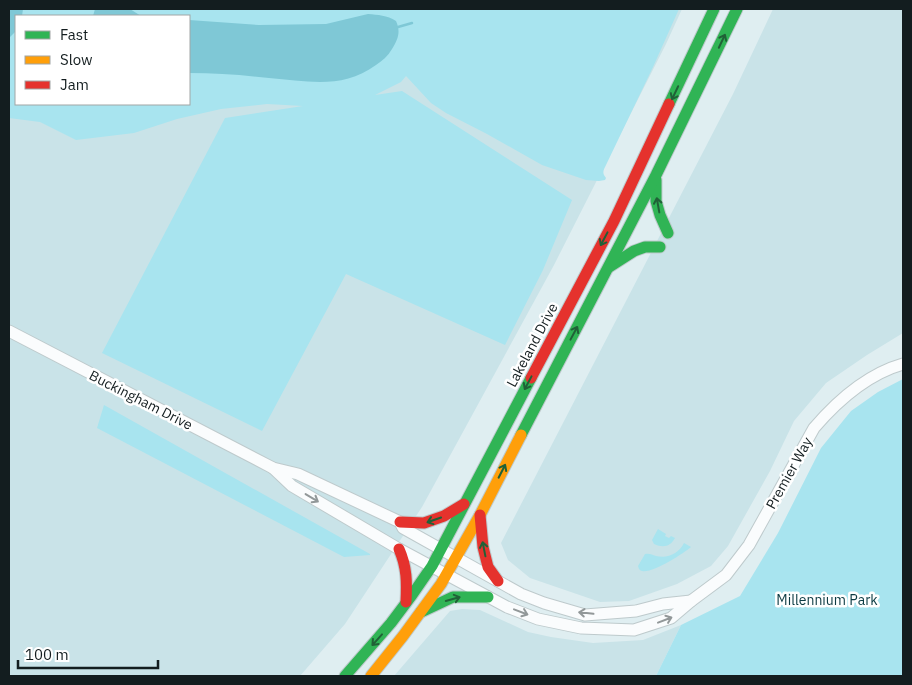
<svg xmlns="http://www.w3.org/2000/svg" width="912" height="685" viewBox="0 0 912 685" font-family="'IBM Plex Sans',sans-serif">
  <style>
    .built { fill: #c9e3e8; fill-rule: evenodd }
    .green { fill: #a8e4ef; fill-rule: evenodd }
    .water { fill: #7fc8d6 }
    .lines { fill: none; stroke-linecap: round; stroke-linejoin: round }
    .stream { stroke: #7fc8d6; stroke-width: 2.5 }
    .street-casing { stroke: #becacc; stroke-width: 13 }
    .fast-casing { stroke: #becacc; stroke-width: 13 }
    .slow-casing { stroke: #becacc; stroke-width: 13 }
    .jam-casing { stroke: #becacc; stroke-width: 13 }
    .street { stroke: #fafcfd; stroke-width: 11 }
    .fast { stroke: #30b455; stroke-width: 11 }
    .slow { stroke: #ff9f0a; stroke-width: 11 }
    .jam { stroke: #e5322d; stroke-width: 11 }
    .oneway { stroke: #206137 }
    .oneway2 { stroke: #929899 }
    .labels { text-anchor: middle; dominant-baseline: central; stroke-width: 5; stroke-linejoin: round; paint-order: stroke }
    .street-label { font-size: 14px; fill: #131d1f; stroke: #fff }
    .park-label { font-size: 14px; fill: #0c3b43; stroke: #fff }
  </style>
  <rect width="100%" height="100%" fill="#dfeef1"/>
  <!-- built -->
  <g class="built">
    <path d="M 9,9 L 682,9 L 666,44 L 554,265 L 422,507 L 345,624 L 300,676 L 9,676 ZM 16,16 L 189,16 L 189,104 L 16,104 Z"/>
    <path d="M 773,9 L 903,9 L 903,333 L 867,355 L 826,383 L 794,421 L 770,471 L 728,546 L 711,566 L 677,584 L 629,601 L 600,602 L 530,578 L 508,560 L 501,543 L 733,94 Z"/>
    <path d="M 462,609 L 480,610 L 528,632 L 551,637 L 593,643 L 643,640 L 681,625 L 656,676 L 394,676 L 450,611 Z"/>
  </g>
  <!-- green -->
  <g class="green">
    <path d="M 9,9 L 679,9 L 653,67 L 606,165 C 603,171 602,173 606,178 L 605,180 L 599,181 L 586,180 L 542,165 L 487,134 L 446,113 L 431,103 L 406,76 L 401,82 L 375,95 L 402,91 L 572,200 L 543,270 L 505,345 L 346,274 L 262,431 L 102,353 L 225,118 L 303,106 L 267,104 L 221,109 L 177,119 L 134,133 L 76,140 L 40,122 L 9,118 ZM 16,16 L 189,16 L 189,104 L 16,104 Z"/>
    <path d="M 903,379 L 903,676 L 656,676 L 681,625 L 740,596 L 778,533 L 821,448 L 851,411 L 878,392 Z"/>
    <path d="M 104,405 L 370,554 L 370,555 L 344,557 L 97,428 Z"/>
    <path d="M 658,529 L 666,534 L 665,536 L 669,538 L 671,536 L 675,538 C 670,547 663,548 654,544 L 652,540 Z"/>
    <path d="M 684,543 L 691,547 C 684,553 652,574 642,571 C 641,571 640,570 639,569 L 638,566 L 645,554 C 650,553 652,555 656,556 C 668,559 679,553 684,543 Z"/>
  </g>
  <!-- water -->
  <g class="water">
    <path d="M 9,9 L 23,9 L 22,16 L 16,16 L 16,31 L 10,37 L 9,37 Z"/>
    <path d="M 95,9 L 130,9 L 141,16 L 93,16 Z"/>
    <path d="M 368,14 C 378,15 387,15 396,21 C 401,32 398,39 392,49 C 388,56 382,61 376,65 C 342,90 307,81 269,78 C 242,75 216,73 189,73 L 189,20 L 259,25 L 326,24 Z"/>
  </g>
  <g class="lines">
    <!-- stream -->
    <path class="stream" d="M 398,27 L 412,23"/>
    <!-- street casing -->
    <g class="street-casing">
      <g id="street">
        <path d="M 9,331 L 273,468 L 298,474 L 400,522 L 403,528 L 521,594 L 544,603 L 585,615 L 636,611 L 663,604 L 691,601"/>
        <path d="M 273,468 L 292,486 L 399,549 L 507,607 L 538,619 L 581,628 L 634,630 L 671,618 L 691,601 L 726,575 L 749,545 L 814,428 C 838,400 868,374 903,364"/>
      </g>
    </g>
    <!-- fast casing -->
    <g class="fast-casing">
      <g id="fast">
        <path d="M 669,104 L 714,9"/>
        <path d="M 656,180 L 656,201 L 660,215 L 668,233"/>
        <path d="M 609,267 L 634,251 L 645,247 L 660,247"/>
        <path d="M 521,435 L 656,175 L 737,9"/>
        <path d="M 421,612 L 453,597 L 488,597"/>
        <path d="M 345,676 L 391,623 L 412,595 L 432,566 L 531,378"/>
      </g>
    </g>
    <!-- slow casing -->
    <g class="slow-casing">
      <path id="slow" d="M 371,676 L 403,636 L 441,584 L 480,515 L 521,435"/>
    </g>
    <!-- jam casing -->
    <g class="jam-casing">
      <g id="jam">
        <path d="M 531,378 L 614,221 L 669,104"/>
        <path d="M 480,515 L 483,547 L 488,567 L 498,581"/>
        <path d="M 400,522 L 424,523 L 444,516 L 464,504"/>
        <path d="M 399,549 C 407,567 407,583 406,602"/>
      </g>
    </g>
    <!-- street -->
    <use href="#street" class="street"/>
    <!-- fast -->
    <use href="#fast" class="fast"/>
    <!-- slow -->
    <use href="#slow" class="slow"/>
    <!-- jam -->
    <use href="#jam" class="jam"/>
  </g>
  <!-- one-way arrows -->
  <defs><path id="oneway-shaft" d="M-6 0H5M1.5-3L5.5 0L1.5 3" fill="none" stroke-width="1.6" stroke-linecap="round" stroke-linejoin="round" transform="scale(1.25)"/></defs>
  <g class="oneway">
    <use href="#oneway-shaft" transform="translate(722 41) rotate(-65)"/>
    <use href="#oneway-shaft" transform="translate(675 93) rotate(115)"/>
    <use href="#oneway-shaft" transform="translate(658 205) rotate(-100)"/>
    <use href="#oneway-shaft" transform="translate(604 239) rotate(118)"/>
    <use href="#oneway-shaft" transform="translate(574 333) rotate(-62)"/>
    <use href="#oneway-shaft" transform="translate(528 383) rotate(118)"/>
    <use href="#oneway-shaft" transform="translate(502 471) rotate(-63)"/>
    <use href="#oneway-shaft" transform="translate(434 520) rotate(161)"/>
    <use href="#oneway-shaft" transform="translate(484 549) rotate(-101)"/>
    <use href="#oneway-shaft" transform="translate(453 599) rotate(-16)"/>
    <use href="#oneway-shaft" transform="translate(377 640) rotate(132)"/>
  </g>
  <g class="oneway2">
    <use href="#oneway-shaft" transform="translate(312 498) rotate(31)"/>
    <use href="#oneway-shaft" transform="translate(521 612) rotate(21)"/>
    <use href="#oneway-shaft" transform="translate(586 613) rotate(-174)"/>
    <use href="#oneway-shaft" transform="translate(665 620) rotate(-21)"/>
  </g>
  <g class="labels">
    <!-- street labels -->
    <g class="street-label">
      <text transform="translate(532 345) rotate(-62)">Lakeland Drive</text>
      <text transform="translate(141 400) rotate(27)">Buckingham Drive</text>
      <text transform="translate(789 473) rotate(-61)">Premier Way</text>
    </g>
    <!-- park labels -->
    <g class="park-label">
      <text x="827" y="600">Millennium Park</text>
    </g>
  </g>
  <!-- border -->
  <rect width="912" height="685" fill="none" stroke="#131d1f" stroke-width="20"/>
  <!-- legend -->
  <rect x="15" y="15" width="175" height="90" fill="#ffffff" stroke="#a1a5a5"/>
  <rect x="25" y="31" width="25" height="8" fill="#30b455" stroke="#a1a5a5"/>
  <text x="60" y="40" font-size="15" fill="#131d1f">Fast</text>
  <rect x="25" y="56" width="25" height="8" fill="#ff9f0a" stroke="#a1a5a5"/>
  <text x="60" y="65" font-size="15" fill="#131d1f">Slow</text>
  <rect x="25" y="81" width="25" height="8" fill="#e5322d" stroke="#a1a5a5"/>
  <text x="60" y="90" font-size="15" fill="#131d1f">Jam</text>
  <!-- scale -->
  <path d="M18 660v8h140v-8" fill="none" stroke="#131d1f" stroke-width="2.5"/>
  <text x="25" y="660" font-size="15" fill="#131d1f" stroke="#ffffff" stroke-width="4" paint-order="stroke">100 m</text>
</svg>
